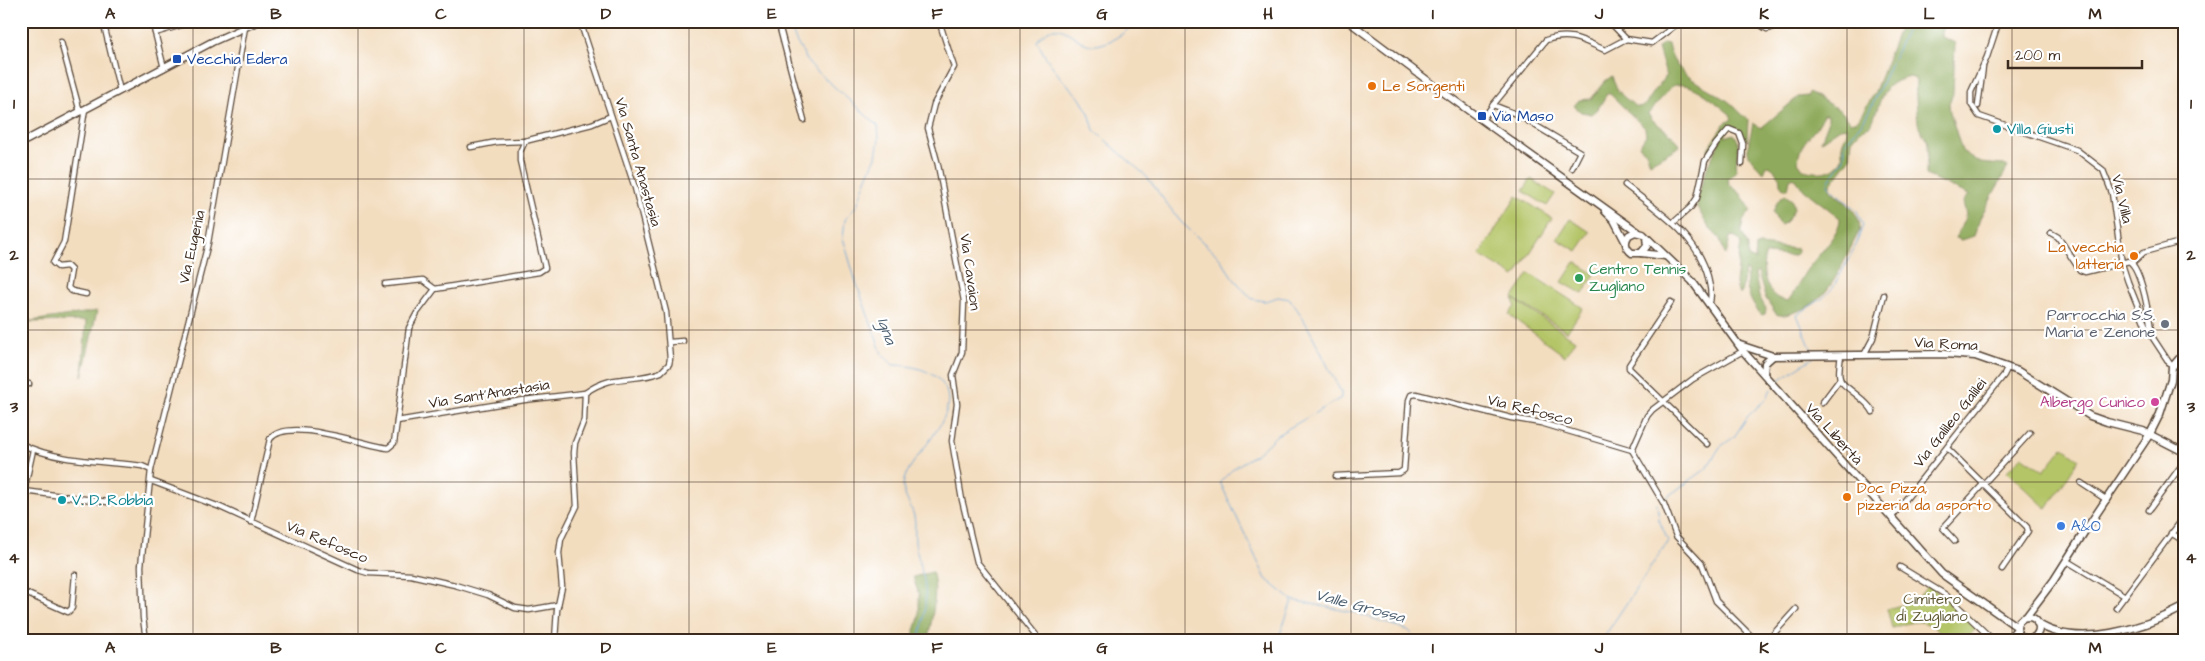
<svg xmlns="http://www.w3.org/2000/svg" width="2205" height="661" viewBox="0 0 2205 661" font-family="'Architects Daughter',sans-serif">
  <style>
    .green { fill: #b4c568; stroke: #787843 }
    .forest { fill: #8faa5c; stroke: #656a3d; fill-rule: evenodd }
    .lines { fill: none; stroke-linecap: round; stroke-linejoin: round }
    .stream { stroke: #63a1d5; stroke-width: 1 }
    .street-casing { stroke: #574536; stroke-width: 7 }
    .secondary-casing { stroke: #574536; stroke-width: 9 }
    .street { stroke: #fff; stroke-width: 4.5 }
    .secondary { stroke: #fff; stroke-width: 6 }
    .grid { fill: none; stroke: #3b2a1e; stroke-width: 1; stroke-opacity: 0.55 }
    .transit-dot { fill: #1a4fb4; stroke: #fff; stroke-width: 2 }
    .food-dot { fill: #e8710a; stroke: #fff; stroke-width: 2 }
    .culture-dot { fill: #0f9aa8; stroke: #fff; stroke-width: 2 }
    .leisure-dot { fill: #2e9e5b; stroke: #fff; stroke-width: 2 }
    .worship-dot { fill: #6b7280; stroke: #fff; stroke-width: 2 }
    .hotel-dot { fill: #d1479c; stroke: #fff; stroke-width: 2 }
    .shop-dot { fill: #3f7fe0; stroke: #fff; stroke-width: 2 }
    .labels { text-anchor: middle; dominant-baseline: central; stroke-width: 4.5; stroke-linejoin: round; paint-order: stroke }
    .transit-label { font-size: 15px; fill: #164399; stroke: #fff; text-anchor: start }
    .food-label { font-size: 15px; fill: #c56008; stroke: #fff; text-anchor: start }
    .culture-label { font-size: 15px; fill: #0d838f; stroke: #fff; text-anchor: start }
    .street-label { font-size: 15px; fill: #3b2a1e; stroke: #fff }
    .leisure-label { font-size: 15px; fill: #27864d; stroke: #fff; text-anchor: start }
    .worship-label { font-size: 15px; fill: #5b616d; stroke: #fff; text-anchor: end }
    .hotel-label { font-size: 15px; fill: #b23c85; stroke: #fff; text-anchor: end }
    .shop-label { font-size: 15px; fill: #366cbe; stroke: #fff; text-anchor: start }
    .park-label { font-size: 15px; fill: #5f5834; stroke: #fff }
    .water-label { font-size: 16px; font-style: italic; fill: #4d6070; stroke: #fff }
    .neatline { fill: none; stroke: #3b2a1e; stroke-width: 2 }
    .grid-label { font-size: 16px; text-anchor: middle; font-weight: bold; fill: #3b2a1e }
  </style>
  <rect width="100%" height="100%" fill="#fff"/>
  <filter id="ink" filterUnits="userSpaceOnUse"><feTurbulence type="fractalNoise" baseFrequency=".02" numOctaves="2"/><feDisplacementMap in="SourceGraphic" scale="10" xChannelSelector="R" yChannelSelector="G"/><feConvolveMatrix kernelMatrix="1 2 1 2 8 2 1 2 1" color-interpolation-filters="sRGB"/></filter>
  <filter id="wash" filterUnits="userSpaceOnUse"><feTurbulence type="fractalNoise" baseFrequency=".0096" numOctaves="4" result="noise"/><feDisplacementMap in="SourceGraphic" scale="20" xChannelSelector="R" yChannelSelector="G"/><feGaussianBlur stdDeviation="1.12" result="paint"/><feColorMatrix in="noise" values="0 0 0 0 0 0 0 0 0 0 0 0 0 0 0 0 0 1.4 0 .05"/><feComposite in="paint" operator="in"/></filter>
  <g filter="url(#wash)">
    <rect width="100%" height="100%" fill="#f3ddbf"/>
    <!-- green -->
    <g class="green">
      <path d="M 1531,179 L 1555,194 L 1547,206 L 1523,191 Z"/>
      <path d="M 1517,196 L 1552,218 L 1515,277 L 1479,255 Z"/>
      <path d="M 1570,219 L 1590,232 L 1577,251 L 1557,239 Z"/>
      <path d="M 1575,262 L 1595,274 L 1583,294 L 1562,282 Z"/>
      <path d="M 1529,273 L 1583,308 L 1567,332 L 1513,298 Z"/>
      <path d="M 1513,299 L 1575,340 L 1565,356 L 1509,315 L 1515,306 Z"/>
      <path d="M 2063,447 L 2079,459 L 2047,509 L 2007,471 L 2022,456 L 2044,471 Z"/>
      <path d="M 1928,586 L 1947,598 L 1978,626 L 1966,640 L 1948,640 C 1926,619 1922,618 1892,628 L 1887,609 L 1905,604 L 1911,596 L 1916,600 Z"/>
    </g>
    <!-- forest -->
    <g class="forest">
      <path d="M 1902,21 L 1942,21 L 1942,37 L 1955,43 L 1953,94 L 1949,103 L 1950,112 L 1962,151 L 1980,163 L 2004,165 L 2008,167 L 1981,216 L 1974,236 L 1962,240 L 1956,238 L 1966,215 L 1963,202 L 1969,195 L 1926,175 C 1925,165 1929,154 1928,144 C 1927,136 1921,134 1919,127 C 1917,122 1915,86 1916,80 L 1911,77 C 1879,82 1883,99 1871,125 L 1861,130 L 1852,140 L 1850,159 L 1831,184 L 1831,190 C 1842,200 1864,214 1859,232 C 1842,261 1832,302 1795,312 C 1788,314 1783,317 1776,314 L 1765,297 L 1758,272 L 1755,274 L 1759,296 L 1766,309 L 1765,314 L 1762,315 C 1751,306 1743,285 1748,272 L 1745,270 L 1741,294 L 1739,294 L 1736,284 L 1741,242 L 1734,236 L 1730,237 L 1727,252 L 1725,255 L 1720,239 L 1709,228 L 1697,207 L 1698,195 L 1708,165 L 1722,138 L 1709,151 L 1707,150 L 1724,124 L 1732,119 L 1730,114 C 1715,103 1693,79 1672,86 L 1648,114 C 1656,127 1675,132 1680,146 L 1650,163 L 1647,153 L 1639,146 L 1646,135 L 1645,128 L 1608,92 L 1598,109 L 1592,114 L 1581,112 L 1574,106 L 1579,100 L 1591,99 L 1604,82 L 1612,76 C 1616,92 1624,98 1637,107 L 1644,106 L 1666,75 L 1658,48 L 1663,43 L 1668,44 C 1673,76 1704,84 1728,101 C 1735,106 1740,114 1748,119 L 1747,141 L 1738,128 L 1729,127 L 1725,137 L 1734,134 C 1743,145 1734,157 1737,170 L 1728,179 L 1729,184 L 1740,193 L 1750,208 L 1750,212 L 1743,221 L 1741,230 L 1748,246 L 1748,257 L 1755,260 L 1756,246 L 1759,245 L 1798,249 L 1798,252 L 1794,255 L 1789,256 L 1766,254 C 1760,266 1765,289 1776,297 C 1779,299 1784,300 1788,301 C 1796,291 1799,281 1806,271 C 1815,258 1841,233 1840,218 L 1804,190 L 1794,177 L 1790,179 L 1788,189 L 1784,189 L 1780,184 C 1780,174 1776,170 1767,165 L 1764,172 C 1741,152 1748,150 1753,123 L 1761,128 L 1798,97 L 1808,96 L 1809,92 L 1841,111 L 1851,122 L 1858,120 L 1874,94 ZM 1823,115 L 1828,115 L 1828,123 L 1821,141 L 1840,128 L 1847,127 C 1848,136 1843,138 1842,146 C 1841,150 1843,154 1842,158 C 1836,174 1817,174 1804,170 L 1798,162 C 1800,138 1817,134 1823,115 Z"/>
      <path d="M 1785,195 L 1792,200 L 1794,209 L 1789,218 L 1782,225 L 1778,223 L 1773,212 L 1778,201 Z"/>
      <path d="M 97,311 L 82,377 L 86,321 L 25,322 Z"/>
      <path d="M 932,572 C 939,591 931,621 928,640 L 912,640 L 919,617 L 919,595 L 913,577 Z"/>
    </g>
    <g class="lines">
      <!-- stream -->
      <g class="stream">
        <path d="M 788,21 L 796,41 L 809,64 L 878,126 L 879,139 L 876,157 L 867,177 L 857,205 L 845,220 L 843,238 L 856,282 L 882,354 L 893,365 C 912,365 941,371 947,393 C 955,422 912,455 904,480 C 900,493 911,504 914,516 C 916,523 914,534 915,542 C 917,555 921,567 924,580 C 927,598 925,623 918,640"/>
        <path d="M 1137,21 C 1126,32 1112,43 1096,45 C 1075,48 1061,10 1037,41 L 1045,56 L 1060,77 L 1079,97 L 1089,113 L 1094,130 L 1146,176 L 1180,221 L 1219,257 L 1233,278 L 1252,299 L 1265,301 L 1278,297 L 1290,299 C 1311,327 1324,361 1341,392 L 1341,398 L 1277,435 L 1259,452 L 1234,468 L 1220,482 L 1266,579 L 1292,600 L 1356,613 L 1408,630 L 1418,640"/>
        <path d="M 1813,353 L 1797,315 L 1823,298 L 1833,288 L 1856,245 L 1863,225 L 1857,211 L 1829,186 L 1828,182 L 1844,159 L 1845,143 L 1864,120 L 1873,103 L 1910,21"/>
        <path d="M 1776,382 L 1814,357"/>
        <path d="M 1664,499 L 1706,469 L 1720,447 L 1734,437 L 1748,416 L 1767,398 L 1771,389"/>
        <path d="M 1278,640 L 1292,601"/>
        <path d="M 1602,640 L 1668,541 L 1659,520 L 1657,504"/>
      </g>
    </g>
  </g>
  <g filter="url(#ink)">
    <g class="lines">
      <!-- street casing -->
      <g class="street-casing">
        <g id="street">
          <path d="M 103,21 L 120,91"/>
          <path d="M 152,21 L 164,68"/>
          <path d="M 778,21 L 804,120"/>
          <path d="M 939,21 L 954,67 L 934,104 L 928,128 L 938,165 L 964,301 L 962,352 L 953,375 L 957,404 L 952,441 L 962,500 L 977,562 L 1039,640"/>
          <path d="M 1609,21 L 1626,39"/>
          <path d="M 1754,21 L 1767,29 L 1771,28 L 1773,21"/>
          <path d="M 1999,21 L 1987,57 L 1971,92 L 1971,104 L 1979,116 L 2077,150 L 2103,170 L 2112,193 L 2122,264 L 2128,282 L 2147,329 L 2172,367"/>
          <path d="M 155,33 L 195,21"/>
          <path d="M 61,42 L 80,112"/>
          <path d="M 1493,105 L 1546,40 C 1571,32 1582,40 1605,50 L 1626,39 L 1652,43 L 1681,21"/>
          <path d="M 1978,106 L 1983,67"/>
          <path d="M 85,109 L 64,242 L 53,263 L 58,267 L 67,266 L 71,270 L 68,288 L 72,291 L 86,294"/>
          <path d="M 1482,120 L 1493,105 L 1516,114 L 1580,152 L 1572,168"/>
          <path d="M 471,147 L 497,142 L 525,141 L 592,124 L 611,116"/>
          <path d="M 1625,185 C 1658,211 1701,237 1709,282 C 1711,290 1712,298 1709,305"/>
          <path d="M 1673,223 L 1691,207 L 1697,198 L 1705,161 L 1716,144 L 1729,129 L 1739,133 L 1743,144 L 1742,164"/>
          <path d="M 2051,233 L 2058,237 L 2080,270 L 2085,272 L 2129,261 C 2142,269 2150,320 2152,336"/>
          <path d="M 2132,263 L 2144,252 L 2184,241"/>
          <path d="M 385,284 L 423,280 L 435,289"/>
          <path d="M 1671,302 L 1629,365 L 1629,368 L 1707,444"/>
          <path d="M 670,342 L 683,341"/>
          <path d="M 1841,355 C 1840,362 1838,372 1840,379 C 1841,386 1867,399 1873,412"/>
          <path d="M 1864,355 L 1873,338 L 1884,295"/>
          <path d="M 21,383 L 29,384"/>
          <path d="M 1822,403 L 1840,379"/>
          <path d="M 397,421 L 409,328 L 417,313 L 435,289 L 539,272 L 545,268 L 520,161 L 520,152 L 525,141"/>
          <path d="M 21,444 C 58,462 101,461 142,466 L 151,470"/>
          <path d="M 1947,448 L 2027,527 L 2028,531 L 2002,569"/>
          <path d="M 1632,450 L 1664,504 L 1676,536 L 1702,564 L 1716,601 L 1755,640"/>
          <path d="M 1632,450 L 1647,416 L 1652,410 L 1693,379 L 1743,351"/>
          <path d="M 1336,476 L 1399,473 L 1404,470 L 1409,400 L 1411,395 L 1416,394 L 1511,418 L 1541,423 L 1632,450"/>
          <path d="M 151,481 L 220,507 L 358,570 L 368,573 L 411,575 L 455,585 L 488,595 L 515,608 L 529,610 L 558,605"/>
          <path d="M 2081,483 L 2107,500"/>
          <path d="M 24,491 L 108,502"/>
          <path d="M 21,504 L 33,450"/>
          <path d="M 2149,510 L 2184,462"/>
          <path d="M 1891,518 L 2004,375 L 2008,367"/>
          <path d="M 251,522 L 270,439 C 288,416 363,445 388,448 L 394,443 L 397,421 L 524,400 L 585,393"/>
          <path d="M 2171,533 L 2184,541"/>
          <path d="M 1955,541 L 1943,528 L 2030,433"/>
          <path d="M 2067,561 L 2125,596"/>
          <path d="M 1900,567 L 1946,595 L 1993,640"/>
          <path d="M 21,591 L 68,612 L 72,608 L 75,575"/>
          <path d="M 2116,608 L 2184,517"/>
          <path d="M 21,637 L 28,640"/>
          <path d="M 146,640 L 143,618 L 141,566 L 151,470 L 208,243 L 245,27"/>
          <path d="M 555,640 L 557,610 L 562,587 L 559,553 L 561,539 L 577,506 L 574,453 L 575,443 L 584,420 L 585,393 C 614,372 634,383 661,372 L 669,364 L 670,359 L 666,312 L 635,188 L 580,21"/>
          <path d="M 1768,640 L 1796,609"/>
        </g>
      </g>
      <!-- secondary casing -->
      <g class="secondary-casing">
        <g id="secondary">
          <path d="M 1348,21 L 1447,95 L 1638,232"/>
          <path d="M 21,143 L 212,42 L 259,21"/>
          <path d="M 1605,211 L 1614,220 L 1625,241"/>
          <path d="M 1646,237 L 1647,246 L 1641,253 L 1632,253 C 1625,248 1624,241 1629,235 L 1635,232 L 1643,234 L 1692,281 L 1743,351 L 1942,574 L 2017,627"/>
          <path d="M 1641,253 L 1665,256"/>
          <path d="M 1740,345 L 1773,356 L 1944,354 L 1975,356 L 2018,371 L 2090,416 L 2107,422 L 2143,431 L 2184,452"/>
          <path d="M 1764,374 L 1765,363 L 1773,356"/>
          <path d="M 2026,617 L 2054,580 L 2085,531 L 2150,434 L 2160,414 L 2171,380 L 2172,367 L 2184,353"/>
          <circle cx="2028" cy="628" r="11"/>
          <path d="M 2037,623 C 2077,650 2145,628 2184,607"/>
          <path d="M 2007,640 L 2017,629"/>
        </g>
      </g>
      <!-- street -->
      <use href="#street" class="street"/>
      <!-- secondary -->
      <use href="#secondary" class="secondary"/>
    </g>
  </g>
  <!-- grid -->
  <path class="grid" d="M 193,21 L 193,640M 358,21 L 358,640M 524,21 L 524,640M 689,21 L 689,640M 854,21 L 854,640M 1020,21 L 1020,640M 1185,21 L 1185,640M 1351,21 L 1351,640M 1516,21 L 1516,640M 1681,21 L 1681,640M 1847,21 L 1847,640M 2012,21 L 2012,640M 21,179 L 2184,179M 21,330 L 2184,330M 21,482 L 2184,482"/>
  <!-- markers -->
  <g class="transit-dot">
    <rect x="172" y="54" width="10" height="10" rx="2.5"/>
    <rect x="1477" y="111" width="10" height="10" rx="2.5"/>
  </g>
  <g class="food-dot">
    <circle cx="1372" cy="86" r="5"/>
    <circle cx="2134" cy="256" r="5"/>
    <circle cx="1847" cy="497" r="5"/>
  </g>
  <g class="culture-dot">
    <circle cx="1997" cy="129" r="5"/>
    <circle cx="62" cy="500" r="5"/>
  </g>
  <circle class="leisure-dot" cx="1579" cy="278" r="5"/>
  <circle class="worship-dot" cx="2165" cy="324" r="5"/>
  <circle class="hotel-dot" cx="2155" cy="402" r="5"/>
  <circle class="shop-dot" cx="2061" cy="526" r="5"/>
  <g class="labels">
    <!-- transit labels -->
    <g class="transit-label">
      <text x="187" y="59">Vecchia Edera</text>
      <text x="1492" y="116">Via Maso</text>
    </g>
    <!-- food labels -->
    <g class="food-label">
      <text x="1382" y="86">Le Sorgenti</text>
      <text x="2124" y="247" text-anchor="end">La vecchia<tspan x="2124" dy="17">latteria</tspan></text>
      <text x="1857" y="488">Doc Pizza,<tspan x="1857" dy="17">pizzeria da asporto</tspan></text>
    </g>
    <!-- culture labels -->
    <g class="culture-label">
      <text x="2007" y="129">Villa Giusti</text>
      <text x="72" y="500">V. D. Robbia</text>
    </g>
    <!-- street labels -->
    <g class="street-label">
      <text transform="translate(638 162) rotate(74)">Via Santa Anastasia</text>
      <text transform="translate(2122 199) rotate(77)">Via Villa</text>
      <text transform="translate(192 247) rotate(-77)">Via Eugenia</text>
      <text transform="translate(970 272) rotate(82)">Via Cavaion</text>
      <text transform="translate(1946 344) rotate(3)">Via Roma</text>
      <text transform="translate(489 394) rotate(-9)">Via Sant'Anastasia</text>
      <text transform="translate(1530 410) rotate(14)">Via Refosco</text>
      <text transform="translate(1950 423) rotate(-52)">Via Galileo Galilei</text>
      <text transform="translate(1834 434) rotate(48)">Via Libertà</text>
      <text transform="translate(327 542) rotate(23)">Via Refosco</text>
    </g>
    <!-- leisure labels -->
    <g class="leisure-label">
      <text x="1589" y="269">Centro Tennis<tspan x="1589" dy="17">Zugliano</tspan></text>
    </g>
    <!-- worship labels -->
    <g class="worship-label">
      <text x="2155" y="315">Parrocchia S.S.<tspan x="2155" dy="17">Maria e Zenone</tspan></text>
    </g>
    <!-- hotel labels -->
    <g class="hotel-label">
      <text x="2145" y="402">Albergo Cunico</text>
    </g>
    <!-- shop labels -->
    <g class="shop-label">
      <text x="2071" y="526">A&amp;O</text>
    </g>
    <!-- park labels -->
    <g class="park-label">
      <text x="1932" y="599">Cimitero<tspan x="1932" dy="17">di Zugliano</tspan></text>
    </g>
    <!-- water labels -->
    <g class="water-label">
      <text transform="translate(887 331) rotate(70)">Igna</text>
      <text transform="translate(1360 606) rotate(15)">Valle Grossa</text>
    </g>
  </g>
  <!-- margin -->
  <rect width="2205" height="661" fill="none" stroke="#fff" stroke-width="55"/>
  <!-- scale -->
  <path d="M2008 60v8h134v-8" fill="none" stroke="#3b2a1e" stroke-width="2.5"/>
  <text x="2015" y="60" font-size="15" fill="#3b2a1e" stroke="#ffffff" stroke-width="4" paint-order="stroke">200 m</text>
  <rect x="28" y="28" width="2150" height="606" class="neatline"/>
  <g class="grid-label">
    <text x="110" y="19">A</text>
    <text x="276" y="19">B</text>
    <text x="441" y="19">C</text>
    <text x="606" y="19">D</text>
    <text x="772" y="19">E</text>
    <text x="937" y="19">F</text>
    <text x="1102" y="19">G</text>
    <text x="1268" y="19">H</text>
    <text x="1433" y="19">I</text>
    <text x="1599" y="19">J</text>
    <text x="1764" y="19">K</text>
    <text x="1929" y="19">L</text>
    <text x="2095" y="19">M</text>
    <text x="14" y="109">1</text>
    <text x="2191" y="109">1</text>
    <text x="14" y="260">2</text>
    <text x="2191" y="260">2</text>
    <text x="14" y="412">3</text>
    <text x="2191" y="412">3</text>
    <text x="14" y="563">4</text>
    <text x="2191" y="563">4</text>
    <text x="110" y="653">A</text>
    <text x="276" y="653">B</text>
    <text x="441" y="653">C</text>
    <text x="606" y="653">D</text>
    <text x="772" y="653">E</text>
    <text x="937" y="653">F</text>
    <text x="1102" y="653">G</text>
    <text x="1268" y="653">H</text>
    <text x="1433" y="653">I</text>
    <text x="1599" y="653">J</text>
    <text x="1764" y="653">K</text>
    <text x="1929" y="653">L</text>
    <text x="2095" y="653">M</text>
  </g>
</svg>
